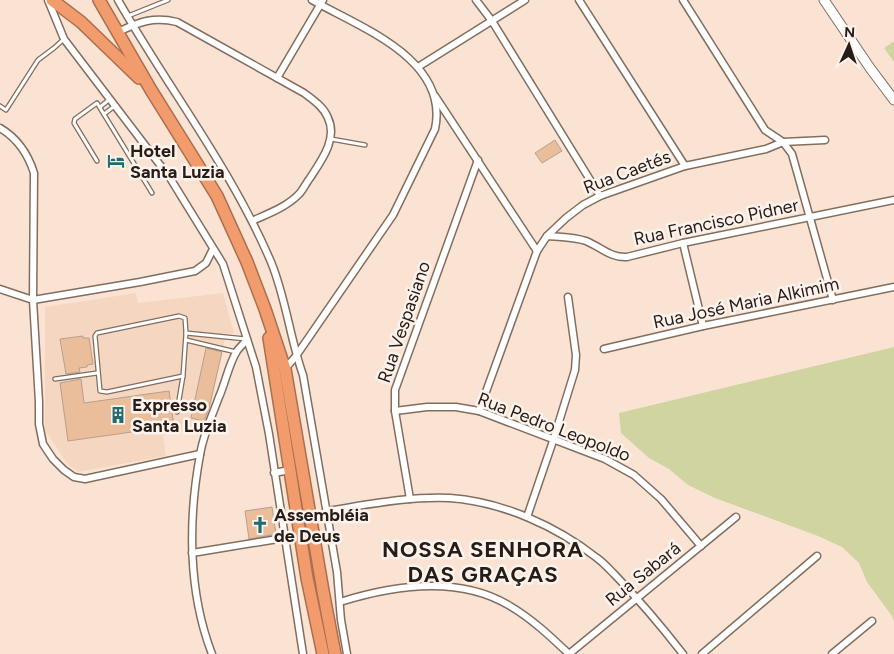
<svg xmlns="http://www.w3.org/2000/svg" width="894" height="654" viewBox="0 0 894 654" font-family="Figtree,sans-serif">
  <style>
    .built { fill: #f5d7c1 }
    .green { fill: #d0d4a1 }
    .building { fill: #eabd9b; stroke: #b6a090 }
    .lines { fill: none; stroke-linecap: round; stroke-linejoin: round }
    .lane-casing { stroke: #826e5f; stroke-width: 5.5 }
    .street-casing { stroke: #826e5f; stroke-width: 9 }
    .secondary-casing { stroke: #826e5f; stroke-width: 11 }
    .highway-casing { stroke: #aa6f4f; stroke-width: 14 }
    .lane { stroke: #fff; stroke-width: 3 }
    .street { stroke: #fff; stroke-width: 6 }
    .secondary { stroke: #fff; stroke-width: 9 }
    .highway { stroke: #f29b6d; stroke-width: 11 }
    .labels { text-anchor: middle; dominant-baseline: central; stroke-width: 5; stroke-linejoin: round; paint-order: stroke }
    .poi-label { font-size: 18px; font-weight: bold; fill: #251d17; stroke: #fdf3ec; text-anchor: start }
    .street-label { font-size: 18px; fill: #251d17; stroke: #fdf3ec }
    .district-label { font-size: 22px; font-weight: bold; letter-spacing: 1px; fill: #251d17; stroke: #fdf3ec }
  </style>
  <rect width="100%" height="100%" fill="#fae3d2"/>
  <!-- built -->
  <path class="built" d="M 136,293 L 138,303 L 223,293 L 234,333 L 226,334 L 206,428 L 163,435 L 166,456 L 78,472 L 67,463 L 45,430 L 45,307 Z"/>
  <!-- green -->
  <g class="green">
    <path d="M 894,41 L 894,62 L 884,48 Z"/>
    <path d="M 894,347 L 894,622 L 892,616 L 867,582 L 859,563 L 842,547 L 818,536 L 715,498 L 688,485 L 669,469 L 649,458 L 621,433 L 619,413 Z"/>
  </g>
  <!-- building -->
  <g class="building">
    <path d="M 555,140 L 562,151 L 542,163 L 535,153 Z"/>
    <path d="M 83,336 L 83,338 L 89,338 L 93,364 L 87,365 L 87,367 L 79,368 L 80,372 L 66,374 L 60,339 Z"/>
    <path d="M 206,348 L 222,352 L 209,408 L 204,421 L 191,418 Z"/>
    <path d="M 81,379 L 84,403 L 169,391 L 174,426 L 68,441 L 60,383 Z"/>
    <path d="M 272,507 L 276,534 L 249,539 L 245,511 Z"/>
  </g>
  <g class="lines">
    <!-- lane casing -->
    <g class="lane-casing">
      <g id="lane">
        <path d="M 128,16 L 168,0"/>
        <path d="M 0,106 L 6,110 L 38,60 L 54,48 L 64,39"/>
        <path d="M 100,107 L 110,99"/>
        <path d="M 104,114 L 116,105"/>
        <path d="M 331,139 L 365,145"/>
        <path d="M 97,161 L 74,123 L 75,119 L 97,103 L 152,193"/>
        <path d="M 179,316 L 185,318 L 186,333 L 183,376 L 107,392 L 100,391 L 95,336 L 97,333 Z"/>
        <path d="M 186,333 L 246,339"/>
        <path d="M 186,340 L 236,352"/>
        <path d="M 55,379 L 97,373"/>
        <path d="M 177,412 L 183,376"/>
      </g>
    </g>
    <!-- street casing -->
    <g class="street-casing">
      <g id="street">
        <path d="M 48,0 L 64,39 L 170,178 L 223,264 L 256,367 L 269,434 L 303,654"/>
        <path d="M 118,0 C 168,88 231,168 271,262 C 286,298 290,339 303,375 L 337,572 L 341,620 L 347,654"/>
        <path d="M 476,0 L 492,21 L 600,196"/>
        <path d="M 579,0 L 685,166"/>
        <path d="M 683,0 L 765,130 L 783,142 L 792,154 L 833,300"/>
        <path d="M 118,32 C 139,22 154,16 177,22 L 304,93 C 313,100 324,107 328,118 C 338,139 321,161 310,178 C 306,183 303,190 299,194 C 287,207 267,214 252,221"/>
        <path d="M 418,67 L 525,0"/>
        <path d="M 277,78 L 323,0"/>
        <path d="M 435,96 L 537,251"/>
        <path d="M 0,128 C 17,138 28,154 34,173 L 33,300 L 39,402 L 39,424 L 43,444 L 53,459 L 64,470 L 74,477 L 85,479 L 200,454"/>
        <path d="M 547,236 C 560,237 574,237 586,241 C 601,247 610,258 627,257 L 683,243 L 894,200"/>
        <path d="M 683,243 L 703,326"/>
        <path d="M 0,289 L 33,300 L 140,282 L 195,271 L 206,263 L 213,249"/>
        <path d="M 604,349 L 703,326 L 894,287"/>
        <path d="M 285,369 L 296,356 L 393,215 L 435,129 C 450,59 359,27 312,0"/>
        <path d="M 395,411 L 427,407 L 456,407 L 479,411 L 605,459 L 634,475 L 661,499 L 701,546"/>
        <path d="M 479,411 L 537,251 L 547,236 L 566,218 L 583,205 L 600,196 L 685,166 L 766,149 L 783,142 L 825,140"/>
        <path d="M 274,473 L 290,470"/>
        <path d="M 410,499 L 395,411 L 395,390 L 478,160"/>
        <path d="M 326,511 C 366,505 409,496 450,498 C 503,502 556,526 597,558 C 604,563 610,570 616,576 C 640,601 662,627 683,654"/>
        <path d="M 527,517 L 553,441 L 575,370 L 576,355 L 568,297"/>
        <path d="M 192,553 L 284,538"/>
        <path d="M 340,602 C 394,585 459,575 510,606 C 532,619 550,636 569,654"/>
        <path d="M 212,654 C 188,592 188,520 200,455 C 203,435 212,416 219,397 C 225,384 229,363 237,351 C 240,347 244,343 247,340"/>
        <path d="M 569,654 L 736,517"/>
        <path d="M 702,654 L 817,556"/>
        <path d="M 832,654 L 872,621"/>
      </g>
    </g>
    <!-- secondary casing -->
    <g class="secondary-casing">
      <path id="secondary" d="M 824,0 L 870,68 L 894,100"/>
    </g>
    <!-- highway casing -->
    <g class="highway-casing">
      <g id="highway">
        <path d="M 52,0 L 81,22 L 139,78"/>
        <path d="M 99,0 L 151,90 L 217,196 L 247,262 L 265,309 L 285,369 L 323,591 L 335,654"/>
        <path d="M 269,338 L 307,578 L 323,654"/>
      </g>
    </g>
    <!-- lane -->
    <use href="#lane" class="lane"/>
    <!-- street -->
    <use href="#street" class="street"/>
    <!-- secondary -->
    <use href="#secondary" class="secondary"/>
    <!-- highway -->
    <use href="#highway" class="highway"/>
  </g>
  <!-- icons -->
  <defs>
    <g id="hotel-bare" transform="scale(1.35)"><path d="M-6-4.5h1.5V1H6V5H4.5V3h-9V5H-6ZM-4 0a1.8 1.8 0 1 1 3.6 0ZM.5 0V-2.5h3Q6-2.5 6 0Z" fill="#216c71" stroke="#fdf3ec" stroke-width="2.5" paint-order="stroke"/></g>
    <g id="building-bare" transform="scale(1.35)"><path d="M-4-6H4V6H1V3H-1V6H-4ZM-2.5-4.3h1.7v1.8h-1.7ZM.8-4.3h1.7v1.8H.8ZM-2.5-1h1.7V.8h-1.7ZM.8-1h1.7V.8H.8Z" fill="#216c71" stroke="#fdf3ec" stroke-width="2.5" paint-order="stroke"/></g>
    <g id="church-bare" transform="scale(1.35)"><path d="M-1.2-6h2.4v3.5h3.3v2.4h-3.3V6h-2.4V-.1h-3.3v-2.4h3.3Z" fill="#216c71" stroke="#fdf3ec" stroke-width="2.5" paint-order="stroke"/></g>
  </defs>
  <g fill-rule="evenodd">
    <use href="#hotel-bare" x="116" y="161"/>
    <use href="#building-bare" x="118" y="415"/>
    <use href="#church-bare" x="260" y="525"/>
  </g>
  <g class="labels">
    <!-- poi labels -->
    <g class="poi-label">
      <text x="130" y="151">Hotel<tspan x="130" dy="21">Santa Luzia</tspan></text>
      <text x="132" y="405">Expresso<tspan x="132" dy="21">Santa Luzia</tspan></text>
      <text x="274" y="515">Assembléia<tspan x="274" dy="21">de Deus</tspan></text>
    </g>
    <!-- street labels -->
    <g class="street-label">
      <text transform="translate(627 172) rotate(-21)">Rua Caetés</text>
      <text transform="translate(716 222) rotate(-12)">Rua Francisco Pidner</text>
      <text transform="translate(746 303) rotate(-12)">Rua José Maria Alkimim</text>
      <text transform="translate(404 322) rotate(-71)">Rua Vespasiano</text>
      <text transform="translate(554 427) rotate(21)">Rua Pedro Leopoldo</text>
      <text transform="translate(643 574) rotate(-39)">Rua Sabará</text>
    </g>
    <!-- district labels -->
    <g class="district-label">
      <text x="483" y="549">NOSSA SENHORA<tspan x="483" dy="25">DAS GRAÇAS</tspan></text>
    </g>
  </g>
  <!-- north arrow -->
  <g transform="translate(849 45) rotate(3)" stroke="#fdf3ec" stroke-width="4" paint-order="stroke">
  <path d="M0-4L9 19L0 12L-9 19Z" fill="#251d17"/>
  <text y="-8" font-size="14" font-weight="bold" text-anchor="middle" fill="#251d17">N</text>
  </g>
</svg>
